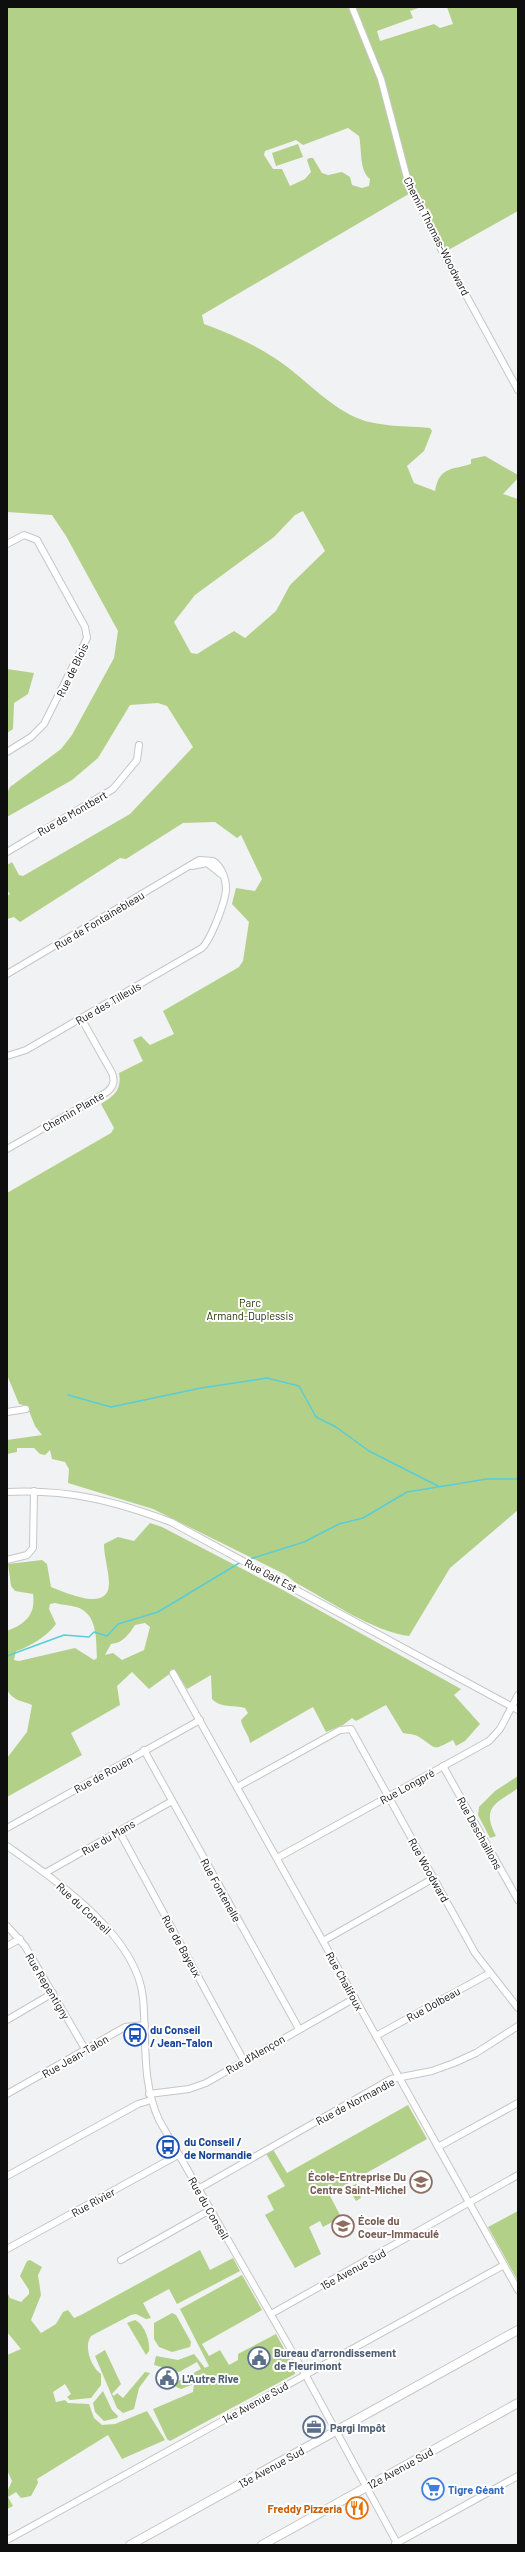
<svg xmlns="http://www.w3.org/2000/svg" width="525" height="2552" viewBox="0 0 525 2552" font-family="Barlow,sans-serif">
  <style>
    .green { fill: #b3d088; fill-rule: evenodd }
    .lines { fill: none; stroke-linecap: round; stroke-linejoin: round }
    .stream { stroke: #58cdd7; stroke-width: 1.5 }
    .minor-casing { stroke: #c5c6c7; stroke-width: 8 }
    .major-casing { stroke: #c5c6c7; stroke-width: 10 }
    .minor { stroke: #fff; stroke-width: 6 }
    .major { stroke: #fff; stroke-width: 8 }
    .labels { text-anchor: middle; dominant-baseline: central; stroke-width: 4; stroke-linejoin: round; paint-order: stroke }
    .street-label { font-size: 11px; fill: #0e0e0e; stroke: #fff }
    .park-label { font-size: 11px; fill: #253600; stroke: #fff }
    .transit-label { font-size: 11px; font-weight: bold; fill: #164399; stroke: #fff; text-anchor: start }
    .education-label { font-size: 11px; font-weight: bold; fill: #785e54; stroke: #fff; text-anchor: end }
    .service-label { font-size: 11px; font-weight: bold; fill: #4e5e75; stroke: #fff; text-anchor: start }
    .shop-label { font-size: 11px; font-weight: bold; fill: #366cbe; stroke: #fff; text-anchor: start }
    .food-label { font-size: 11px; font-weight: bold; fill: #c56008; stroke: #fff; text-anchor: end }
  </style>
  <rect width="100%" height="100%" fill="#f1f2f3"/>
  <!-- green -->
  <g class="green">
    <path d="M 7,7 L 421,7 L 410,11 L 413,18 L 377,31 L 380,41 L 434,24 L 440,28 L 453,24 L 447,7 L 518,7 L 518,211 L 443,253 L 412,192 L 202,315 L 204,324 C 228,333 252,343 273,357 C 302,375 325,404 357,418 C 378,427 407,426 430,428 L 432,431 L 424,451 L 407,466 L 414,483 L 435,491 C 439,467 451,470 471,464 L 471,459 L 485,456 L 518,475 L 518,478 L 503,494 L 518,499 L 518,1510 L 450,1568 L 409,1636 C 374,1632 328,1600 296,1583 L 286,1575 L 153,1509 L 68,1483 L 69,1469 L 65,1462 L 52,1459 L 50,1450 L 45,1455 L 40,1454 L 34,1448 L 17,1448 L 17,1452 L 7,1454 L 7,1440 L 42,1435 L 35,1426 L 27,1406 L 19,1404 L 7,1375 L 7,1193 L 111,1133 L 114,1128 L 101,1104 C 114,1096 122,1090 119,1073 L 143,1061 L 133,1040 L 141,1036 L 150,1045 L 174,1034 L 163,1011 L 239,967 L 243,961 L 249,922 L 232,904 L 236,888 L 255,891 L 262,879 L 241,835 L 237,838 L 215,822 L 183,823 L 126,859 L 120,858 L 20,922 L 14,917 L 7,919 L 7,896 L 10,894 L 7,890 L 7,865 L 12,862 L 19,875 L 23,876 L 130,814 L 193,747 L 167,706 L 158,703 L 130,705 L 98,758 L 72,780 L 7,817 L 7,793 L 10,787 L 61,749 L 72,735 L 114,658 L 118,631 L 66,536 L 52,515 L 7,512 ZM 348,128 L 359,136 C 362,148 359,171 370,179 L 369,186 L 362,188 L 352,185 L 350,177 L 342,172 L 328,175 L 322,173 L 313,158 L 309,158 L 307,160 L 311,172 L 305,179 L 290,186 L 282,169 L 273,169 L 264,155 L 265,151 L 296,140 L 303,145 ZM 303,511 L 325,551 L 290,585 L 276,611 L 245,638 L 234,631 L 197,654 L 191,653 L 174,622 L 195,595 L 274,537 L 295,515 Z"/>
    <path d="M 298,144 L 303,157 L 276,166 L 272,153 Z"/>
    <path d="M 7,669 L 34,673 L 28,694 L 14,703 L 13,729 L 7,733 Z"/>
    <path d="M 150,1523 L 162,1527 L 281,1589 L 461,1689 L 454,1695 L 480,1724 L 465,1741 L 456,1746 L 453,1740 C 431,1752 437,1748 419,1737 C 415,1734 408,1734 403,1733 L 386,1705 L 356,1721 L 352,1718 L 343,1725 L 326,1732 L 313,1707 L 250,1743 C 249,1734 242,1728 241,1720 L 248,1713 L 245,1708 C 234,1705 220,1708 212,1699 L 211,1675 L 187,1689 L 175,1670 L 149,1689 L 132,1672 L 117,1686 L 120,1705 L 71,1733 L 82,1755 L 7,1797 L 7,1758 L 27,1732 L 32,1705 C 22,1701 11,1700 7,1689 L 7,1631 C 25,1624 36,1615 33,1594 L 15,1591 L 11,1586 L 8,1564 L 42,1560 L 47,1564 L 51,1587 C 65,1592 108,1613 109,1584 C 109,1571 104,1557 104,1544 L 118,1537 L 134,1541 ZM 55,1603 C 62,1605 69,1605 76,1607 C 98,1613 96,1640 97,1658 L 94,1660 L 75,1648 L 19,1661 L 14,1660 L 16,1651 C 30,1647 47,1636 56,1624 L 49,1609 L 50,1604 ZM 145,1623 L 150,1627 L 144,1650 L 122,1660 L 113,1653 L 105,1655 L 111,1644 C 123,1643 129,1634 135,1625 Z"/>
    <path d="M 518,1776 L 518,1788 C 498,1803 480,1806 496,1836 L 490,1838 L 478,1815 L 479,1807 L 495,1791 Z"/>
    <path d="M 408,2105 L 427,2139 L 329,2194 L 341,2217 L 323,2227 L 320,2221 L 309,2227 L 321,2254 L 295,2268 L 265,2215 L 274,2210 L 267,2196 L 285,2186 L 264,2150 L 271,2146 L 287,2173 Z"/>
    <path d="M 356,2184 L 367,2189 L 364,2192 L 359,2192 L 361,2198 L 356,2201 L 348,2188 Z"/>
    <path d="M 518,2211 L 518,2281 L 488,2227 Z"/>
    <path d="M 200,2250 L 210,2270 L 233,2258 L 240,2271 L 177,2304 L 169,2289 L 143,2303 L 151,2318 L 146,2319 L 136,2314 L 131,2315 L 91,2336 C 83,2347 92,2368 101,2374 L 101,2385 L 91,2398 L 70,2400 L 67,2397 L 71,2394 L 65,2384 L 53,2392 L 56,2402 L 65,2400 L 68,2403 L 89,2404 L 94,2418 L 102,2425 L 115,2424 L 147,2411 L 165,2440 L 122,2459 L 108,2435 L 37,2479 L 38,2483 L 31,2496 L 21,2498 L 16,2492 L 8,2497 L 13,2506 L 7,2509 L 7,2492 L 12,2481 L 7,2470 L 7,2355 L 21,2349 L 7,2332 L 7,2292 L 10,2298 L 21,2302 L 29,2294 L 29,2290 L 20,2276 L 27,2261 L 30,2260 L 42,2267 L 38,2275 L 41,2295 L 31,2320 L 41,2333 L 56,2324 L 63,2312 L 68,2310 L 74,2318 L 81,2315 Z"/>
    <path d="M 242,2275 L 262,2310 L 202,2344 L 209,2356 L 220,2350 L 229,2365 L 238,2360 L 238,2354 L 276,2334 L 295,2369 L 295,2374 L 170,2441 L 167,2439 L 153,2409 L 193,2392 L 194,2384 L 181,2389 L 174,2386 L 176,2382 L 201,2369 L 197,2362 L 179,2372 L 154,2365 L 156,2356 L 178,2360 L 194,2354 L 205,2368 L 209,2366 L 180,2309 Z"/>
    <path d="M 172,2313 L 176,2315 L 191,2342 L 190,2347 L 172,2352 L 159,2347 L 154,2339 L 154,2323 Z"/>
    <path d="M 135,2320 C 145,2325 150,2341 149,2351 L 146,2355 L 127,2323 Z"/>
    <path d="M 105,2350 L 121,2384 L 112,2394 L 114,2396 L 117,2393 L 123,2398 L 145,2372 L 150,2373 L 139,2388 L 134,2409 L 123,2413 L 117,2408 L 95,2356 Z"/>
    <path d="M 103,2391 L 112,2410 L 118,2416 L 117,2418 L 104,2421 L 95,2412 L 93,2403 Z"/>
  </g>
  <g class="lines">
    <!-- stream -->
    <g class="stream">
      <path d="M 68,1395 L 111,1407 L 201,1388 L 267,1378 L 299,1386 L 316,1417 L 336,1427 L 369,1451 L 438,1486"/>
      <path d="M 247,1560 L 304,1542 L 339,1524 L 363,1518 L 407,1492 L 487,1479 L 518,1479"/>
      <path d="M 7,1656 L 64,1635 L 89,1637 L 94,1632 L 107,1636 L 118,1624 L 158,1612 L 241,1562"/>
    </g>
    <!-- minor casing -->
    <g class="minor-casing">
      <g id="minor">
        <path d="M 352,7 L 381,79 L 407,178 L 443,253 L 518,390"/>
        <path d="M 7,544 L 24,535 L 37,540 L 85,627 L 87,638 L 44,724 L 31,737 L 7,752"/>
        <path d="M 7,852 L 113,789 L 137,760 L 139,745"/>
        <path d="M 192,866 L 207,863 L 222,875"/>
        <path d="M 7,974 L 199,860 L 213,861 C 221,866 226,878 226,888 C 226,901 211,939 202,948 L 26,1050 L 7,1056"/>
        <path d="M 7,1149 L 107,1092 C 114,1086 115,1081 112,1073 L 81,1018"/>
        <path d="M 7,1412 L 26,1409"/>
        <path d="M 7,1492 C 68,1489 115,1501 171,1522 L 518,1710"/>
        <path d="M 7,1560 L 27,1555 L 33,1548 L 34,1491"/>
        <path d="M 173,1673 L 518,2290"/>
        <path d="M 144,1750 L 299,2029"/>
        <path d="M 443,1766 L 518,1900"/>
        <path d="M 237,1787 L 340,1730 L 351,1729 L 475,1953 L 518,2008"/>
        <path d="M 7,1828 L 200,1720"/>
        <path d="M 119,1831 L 244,2061"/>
        <path d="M 7,1846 C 55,1880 137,1935 143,1998 C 147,2040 141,2081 159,2120 L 305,2374 L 398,2545"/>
        <path d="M 277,1858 L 489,1741 L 500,1729 L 518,1695"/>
        <path d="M 45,1873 L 172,1801"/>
        <path d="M 7,1926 L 25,1946 L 85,2049"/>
        <path d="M 323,1941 L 434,1878"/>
        <path d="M 7,1946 L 20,1939"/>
        <path d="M 7,2020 L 53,1993"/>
        <path d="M 376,2036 L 490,1973"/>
        <path d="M 7,2094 L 125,2027 L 145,2025"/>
        <path d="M 149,2094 L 189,2089 L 206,2083 L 355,1998"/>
        <path d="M 438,2147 L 518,2103"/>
        <path d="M 7,2176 L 138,2104 L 151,2100"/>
        <path d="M 198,2189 L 391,2079 L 432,2071 L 454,2063 L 476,2053 L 518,2026"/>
        <path d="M 7,2249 L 178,2155"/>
        <path d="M 121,2260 L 210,2210"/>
        <path d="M 271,2314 L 518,2175"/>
        <path d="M 7,2540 L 504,2265"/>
        <path d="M 395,2544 L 518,2476"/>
      </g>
    </g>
    <!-- major casing -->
    <g class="major-casing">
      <g id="major">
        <path d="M 130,2545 L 518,2330"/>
        <path d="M 262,2545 L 518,2403"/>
      </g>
    </g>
    <!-- minor -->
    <use href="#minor" class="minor"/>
    <!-- major -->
    <use href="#major" class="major"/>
  </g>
  <!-- icons -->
  <defs>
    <g id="bus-ring" transform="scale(1.15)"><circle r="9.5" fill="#fff" stroke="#1a4fb4" stroke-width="1.5"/><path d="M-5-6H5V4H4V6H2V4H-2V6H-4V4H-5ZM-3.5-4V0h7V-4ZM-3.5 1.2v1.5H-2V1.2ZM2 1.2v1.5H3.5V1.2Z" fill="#1a4fb4"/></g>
    <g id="school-ring" transform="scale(1.15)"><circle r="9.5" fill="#fff" stroke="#8d6e63" stroke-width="1.5"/><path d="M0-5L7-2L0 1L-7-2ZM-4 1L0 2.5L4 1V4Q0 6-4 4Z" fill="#8d6e63"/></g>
    <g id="civic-ring" transform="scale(1.15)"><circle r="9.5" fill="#fff" stroke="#5c6f8a" stroke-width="1.5"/><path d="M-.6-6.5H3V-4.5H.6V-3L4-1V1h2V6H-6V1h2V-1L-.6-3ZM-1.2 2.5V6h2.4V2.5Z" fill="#5c6f8a"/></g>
    <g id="office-ring" transform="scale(1.15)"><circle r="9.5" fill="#fff" stroke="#5c6f8a" stroke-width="1.5"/><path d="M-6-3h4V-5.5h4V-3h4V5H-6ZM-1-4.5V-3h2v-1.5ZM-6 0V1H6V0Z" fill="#5c6f8a"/></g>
    <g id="supermarket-ring" transform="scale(1.15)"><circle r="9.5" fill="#fff" stroke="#3f7fe0" stroke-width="1.5"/><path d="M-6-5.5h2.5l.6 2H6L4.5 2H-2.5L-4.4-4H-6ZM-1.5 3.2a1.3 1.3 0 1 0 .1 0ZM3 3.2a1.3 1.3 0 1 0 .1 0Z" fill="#3f7fe0"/></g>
    <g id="restaurant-ring" transform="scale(1.15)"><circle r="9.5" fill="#fff" stroke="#e8710a" stroke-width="1.5"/><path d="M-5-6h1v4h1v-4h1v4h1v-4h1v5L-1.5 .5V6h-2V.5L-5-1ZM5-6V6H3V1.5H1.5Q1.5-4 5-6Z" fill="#e8710a"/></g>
  </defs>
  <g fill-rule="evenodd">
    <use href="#bus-ring" x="135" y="2035"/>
    <use href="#bus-ring" x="168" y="2147"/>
    <use href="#school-ring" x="421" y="2182"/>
    <use href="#school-ring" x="343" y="2226"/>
    <use href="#civic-ring" x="259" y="2358"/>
    <use href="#civic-ring" x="167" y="2378"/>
    <use href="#office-ring" x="314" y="2427"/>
    <use href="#supermarket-ring" x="433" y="2489"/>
    <use href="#restaurant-ring" x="357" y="2508"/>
  </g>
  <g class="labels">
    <!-- street labels -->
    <g class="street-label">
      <text transform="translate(437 236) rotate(63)">Chemin Thomas-Woodward</text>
      <text transform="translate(72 670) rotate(-64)">Rue de Blois</text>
      <text transform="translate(72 813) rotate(-30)">Rue de Montbert</text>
      <text transform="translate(99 920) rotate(-31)">Rue de Fontainebleau</text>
      <text transform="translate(108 1003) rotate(-30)">Rue des Tilleuls</text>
      <text transform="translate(73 1111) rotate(-30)">Chemin Plante</text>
      <text transform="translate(271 1575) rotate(28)">Rue Galt Est</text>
      <text transform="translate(103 1774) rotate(-29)">Rue de Rouen</text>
      <text transform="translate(407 1786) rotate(-29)">Rue Longpré</text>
      <text transform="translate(480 1833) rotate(61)">Rue Deschaillons</text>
      <text transform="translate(108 1837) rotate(-30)">Rue du Mans</text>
      <text transform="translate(429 1870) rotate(61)">Rue Woodward</text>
      <text transform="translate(221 1890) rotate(61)">Rue Fontenelle</text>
      <text transform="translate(84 1908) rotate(43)">Rue du Conseil</text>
      <text transform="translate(182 1946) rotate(61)">Rue de Bayeux</text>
      <text transform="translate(345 1981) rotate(61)">Rue Chalifoux</text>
      <text transform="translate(48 1986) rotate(59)">Rue Repentigny</text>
      <text transform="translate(433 2004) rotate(-29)">Rue Dolbeau</text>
      <text transform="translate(255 2054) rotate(-30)">Rue d'Alençon</text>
      <text transform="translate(75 2056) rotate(-30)">Rue Jean-Talon</text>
      <text transform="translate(355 2101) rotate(-28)">Rue de Normandie</text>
      <text transform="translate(93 2202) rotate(-29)">Rue Rivier</text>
      <text transform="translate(209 2208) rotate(60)">Rue du Conseil</text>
      <text transform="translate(353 2269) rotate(-29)">15e Avenue Sud</text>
      <text transform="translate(255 2402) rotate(-29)">14e Avenue Sud</text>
      <text transform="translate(271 2467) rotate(-29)">13e Avenue Sud</text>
      <text transform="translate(400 2468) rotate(-29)">12e Avenue Sud</text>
    </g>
    <!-- park labels -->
    <g class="park-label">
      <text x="250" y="1302">Parc<tspan x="250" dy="13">Armand-Duplessis</tspan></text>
    </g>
    <!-- transit labels -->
    <g class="transit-label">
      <text x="150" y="2029">du Conseil<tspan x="150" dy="13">/ Jean-Talon</tspan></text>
      <text x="184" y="2141">du Conseil /<tspan x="184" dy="13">de Normandie</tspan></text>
    </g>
    <!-- education labels -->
    <g class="education-label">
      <text x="406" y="2176">École-Entreprise Du<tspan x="406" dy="13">Centre Saint-Michel</tspan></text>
      <text x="358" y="2220" text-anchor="start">École du<tspan x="358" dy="13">Coeur-Immaculé</tspan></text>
    </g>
    <!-- service labels -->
    <g class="service-label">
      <text x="274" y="2352">Bureau d'arrondissement<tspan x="274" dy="13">de Fleurimont</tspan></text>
      <text x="182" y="2378">L'Autre Rive</text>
      <text x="330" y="2427">Pargi Impôt</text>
    </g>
    <!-- shop labels -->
    <g class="shop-label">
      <text x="448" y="2489">Tigre Géant</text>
    </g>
    <!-- food labels -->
    <g class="food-label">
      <text x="342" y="2508">Freddy Pizzeria</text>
    </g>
  </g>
  <!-- border -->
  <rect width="525" height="2552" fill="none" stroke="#0e0e0e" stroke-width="16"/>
</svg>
